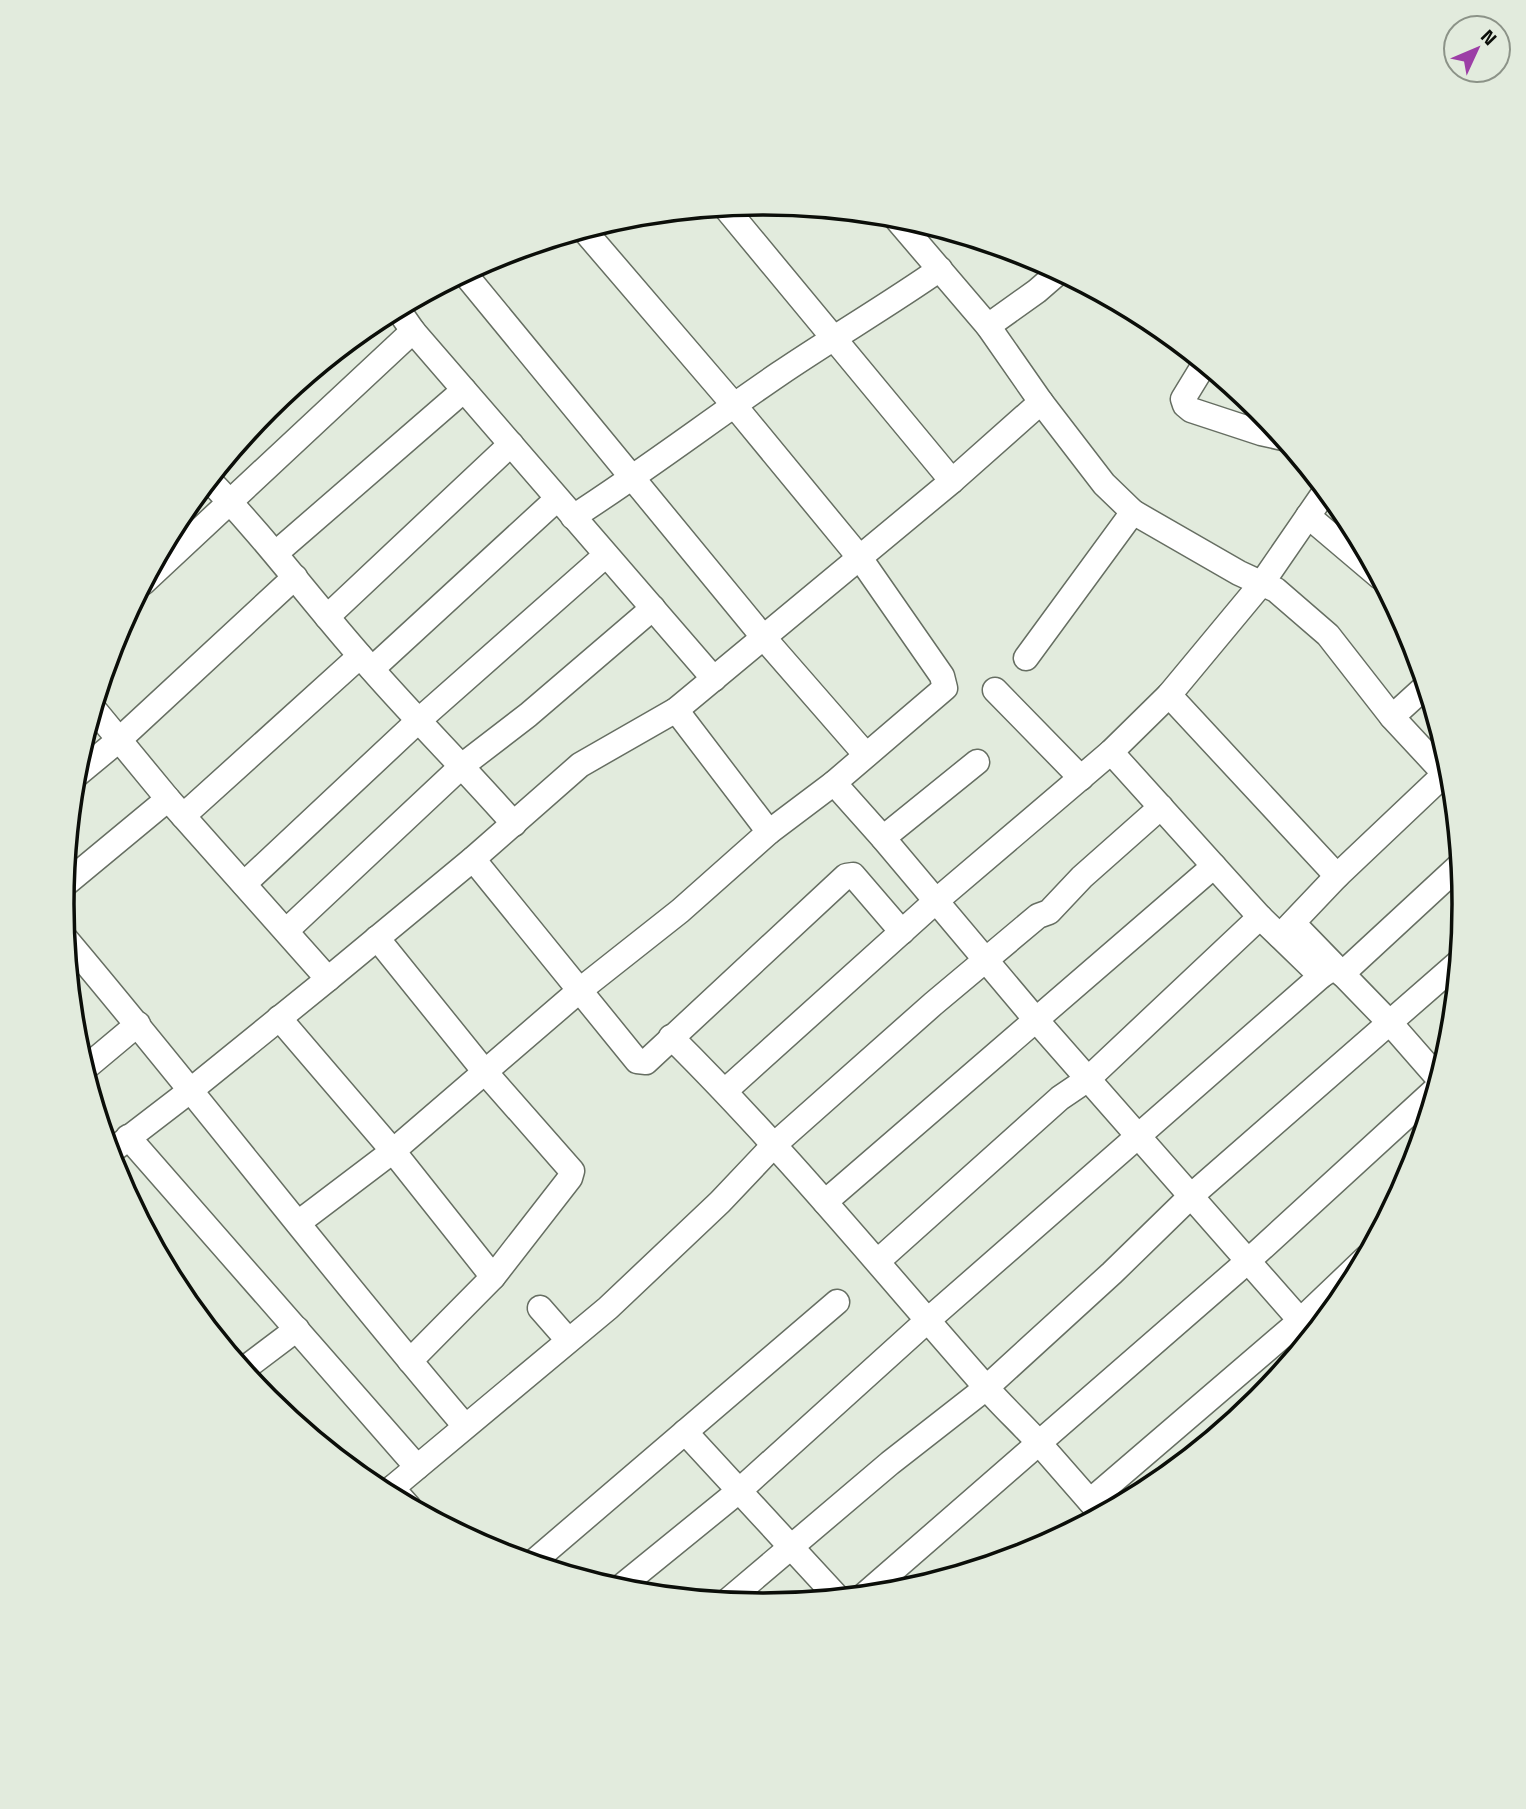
<svg xmlns="http://www.w3.org/2000/svg" width="1526" height="1809" viewBox="0 0 1526 1809" font-family="'Titillium Web',sans-serif">
  <style>
    .lines { fill: none; stroke-linecap: round; stroke-linejoin: round }
    .minor-casing { stroke: #666e62; stroke-width: 27 }
    .minor { stroke: #fff; stroke-width: 24 }
    .rim { fill: none; stroke: #0b0e09; stroke-width: 3.5 }
  </style>
  <rect width="100%" height="100%" fill="#e2ebdd"/>
  <g class="lines">
    <!-- minor casing -->
    <g class="minor-casing">
      <g id="minor">
        <path d="M 725,207 L 952,481"/>
        <path d="M 894,216 L 988,326 L 1041,402 L 1104,484 L 1133,512 L 1239,573 L 1276,590 L 1328,635 L 1392,717 L 1444,773"/>
        <path d="M 464,273 L 764,638 L 866,755"/>
        <path d="M 397,308 L 413,331 L 714,679"/>
        <path d="M 988,326 L 1037,291 L 1060,271"/>
        <path d="M 1205,363 L 1183,399 L 1185,405 L 1191,410 L 1261,433 L 1283,438"/>
        <path d="M 208,479 C 264,536 310,599 362,658 C 411,715 464,767 514,824"/>
        <path d="M 1308,516 L 1380,577"/>
        <path d="M 573,517 C 643,472 710,421 779,374 C 832,338 887,306 940,269"/>
        <path d="M 276,553 L 464,390"/>
        <path d="M 143,583 L 413,331"/>
        <path d="M 327,617 L 511,444"/>
        <path d="M 1026,658 L 1133,512"/>
        <path d="M 372,669 L 557,499"/>
        <path d="M 995,690 L 1081,778"/>
        <path d="M 1169,695 L 1337,876"/>
        <path d="M 93,708 L 168,799 L 328,979"/>
        <path d="M 676,710 L 769,832"/>
        <path d="M 1392,717 L 1426,686"/>
        <path d="M 1111,752 L 1260,917 L 1321,976"/>
        <path d="M 74,777 L 120,739 L 295,577"/>
        <path d="M 834,783 L 883,838 L 1037,1021 L 1313,1335"/>
        <path d="M 183,816 L 360,656"/>
        <path d="M 883,838 L 977,762"/>
        <path d="M 473,859 L 637,1061 L 646,1062 L 846,876 L 853,875 L 902,932"/>
        <path d="M 244,884 L 418,721 L 606,555"/>
        <path d="M 63,886 L 168,799"/>
        <path d="M 1293,923 L 1391,1024 L 1440,1080"/>
        <path d="M 286,931 L 463,765 L 528,715 L 653,608"/>
        <path d="M 1280,936 L 1337,876 L 1451,768"/>
        <path d="M 65,938 C 201,1099 328,1266 465,1426"/>
        <path d="M 377,938 L 485,1072 L 572,1171 L 570,1178 L 493,1277"/>
        <path d="M 1342,974 L 1461,864"/>
        <path d="M 279,1018 L 393,1151 L 493,1277 L 410,1361"/>
        <path d="M 671,1037 C 782,1147 881,1268 984,1385 C 1001,1405 1021,1423 1039,1443 C 1060,1467 1081,1491 1102,1515"/>
        <path d="M 83,1070 L 138,1024"/>
        <path d="M 725,1091 L 936,901 L 1111,752 L 1169,695 L 1262,583 L 1326,490"/>
        <path d="M 128,1137 L 417,1467"/>
        <path d="M 109,1153 L 191,1090 L 328,979 L 473,859 L 580,765 L 676,710 L 952,481 L 1041,402"/>
        <path d="M 825,1202 L 1214,866"/>
        <path d="M 298,1223 L 393,1151 L 580,990 L 680,911 L 769,832 L 834,783 L 945,688 L 942,676 L 860,558 L 734,405 L 583,229"/>
        <path d="M 878,1261 L 1060,1098 L 1088,1079 L 1260,917"/>
        <path d="M 540,1308 L 568,1340"/>
        <path d="M 241,1369 L 244,1369 L 297,1329"/>
        <path d="M 685,1432 L 839,1599"/>
        <path d="M 392,1488 L 409,1507"/>
        <path d="M 385,1494 L 608,1308 L 720,1202 L 774,1145 L 933,1004 L 1038,916 L 1049,912 L 1082,877 L 1161,807"/>
        <path d="M 1090,1501 L 1301,1320 L 1366,1258"/>
        <path d="M 531,1564 L 837,1302"/>
        <path d="M 617,1590 L 740,1490 L 928,1320 L 1321,976 L 1335,967"/>
        <path d="M 862,1597 L 1248,1261 L 1437,1088"/>
        <path d="M 725,1603 L 890,1463 L 986,1388 L 1112,1273 L 1191,1196 L 1459,962"/>
      </g>
    </g>
    <!-- minor -->
    <use href="#minor" class="minor"/>
  </g>
  <!-- crop -->
  <path d="M0 0H1526V1809H0ZM74 904a689 689 0 1 1 1378 0a689 689 0 1 1-1378 0Z" fill="#e2ebdd" fill-rule="evenodd"/>
  <path class="rim" d="M74 904a689 689 0 1 1 1378 0a689 689 0 1 1-1378 0Z"/>
  <!-- north arrow -->
  <g transform="translate(1477 49) rotate(46)"><circle r="33" fill="#e2ebdd" stroke="#8c9388" stroke-width="2"/>
  <path d="M0-5L12 26L0 18L-12 26Z" fill="#9c3ea6"/>
  <text y="-10" font-size="19" font-weight="bold" text-anchor="middle" fill="#0b0e09">N</text>
  </g>
</svg>
